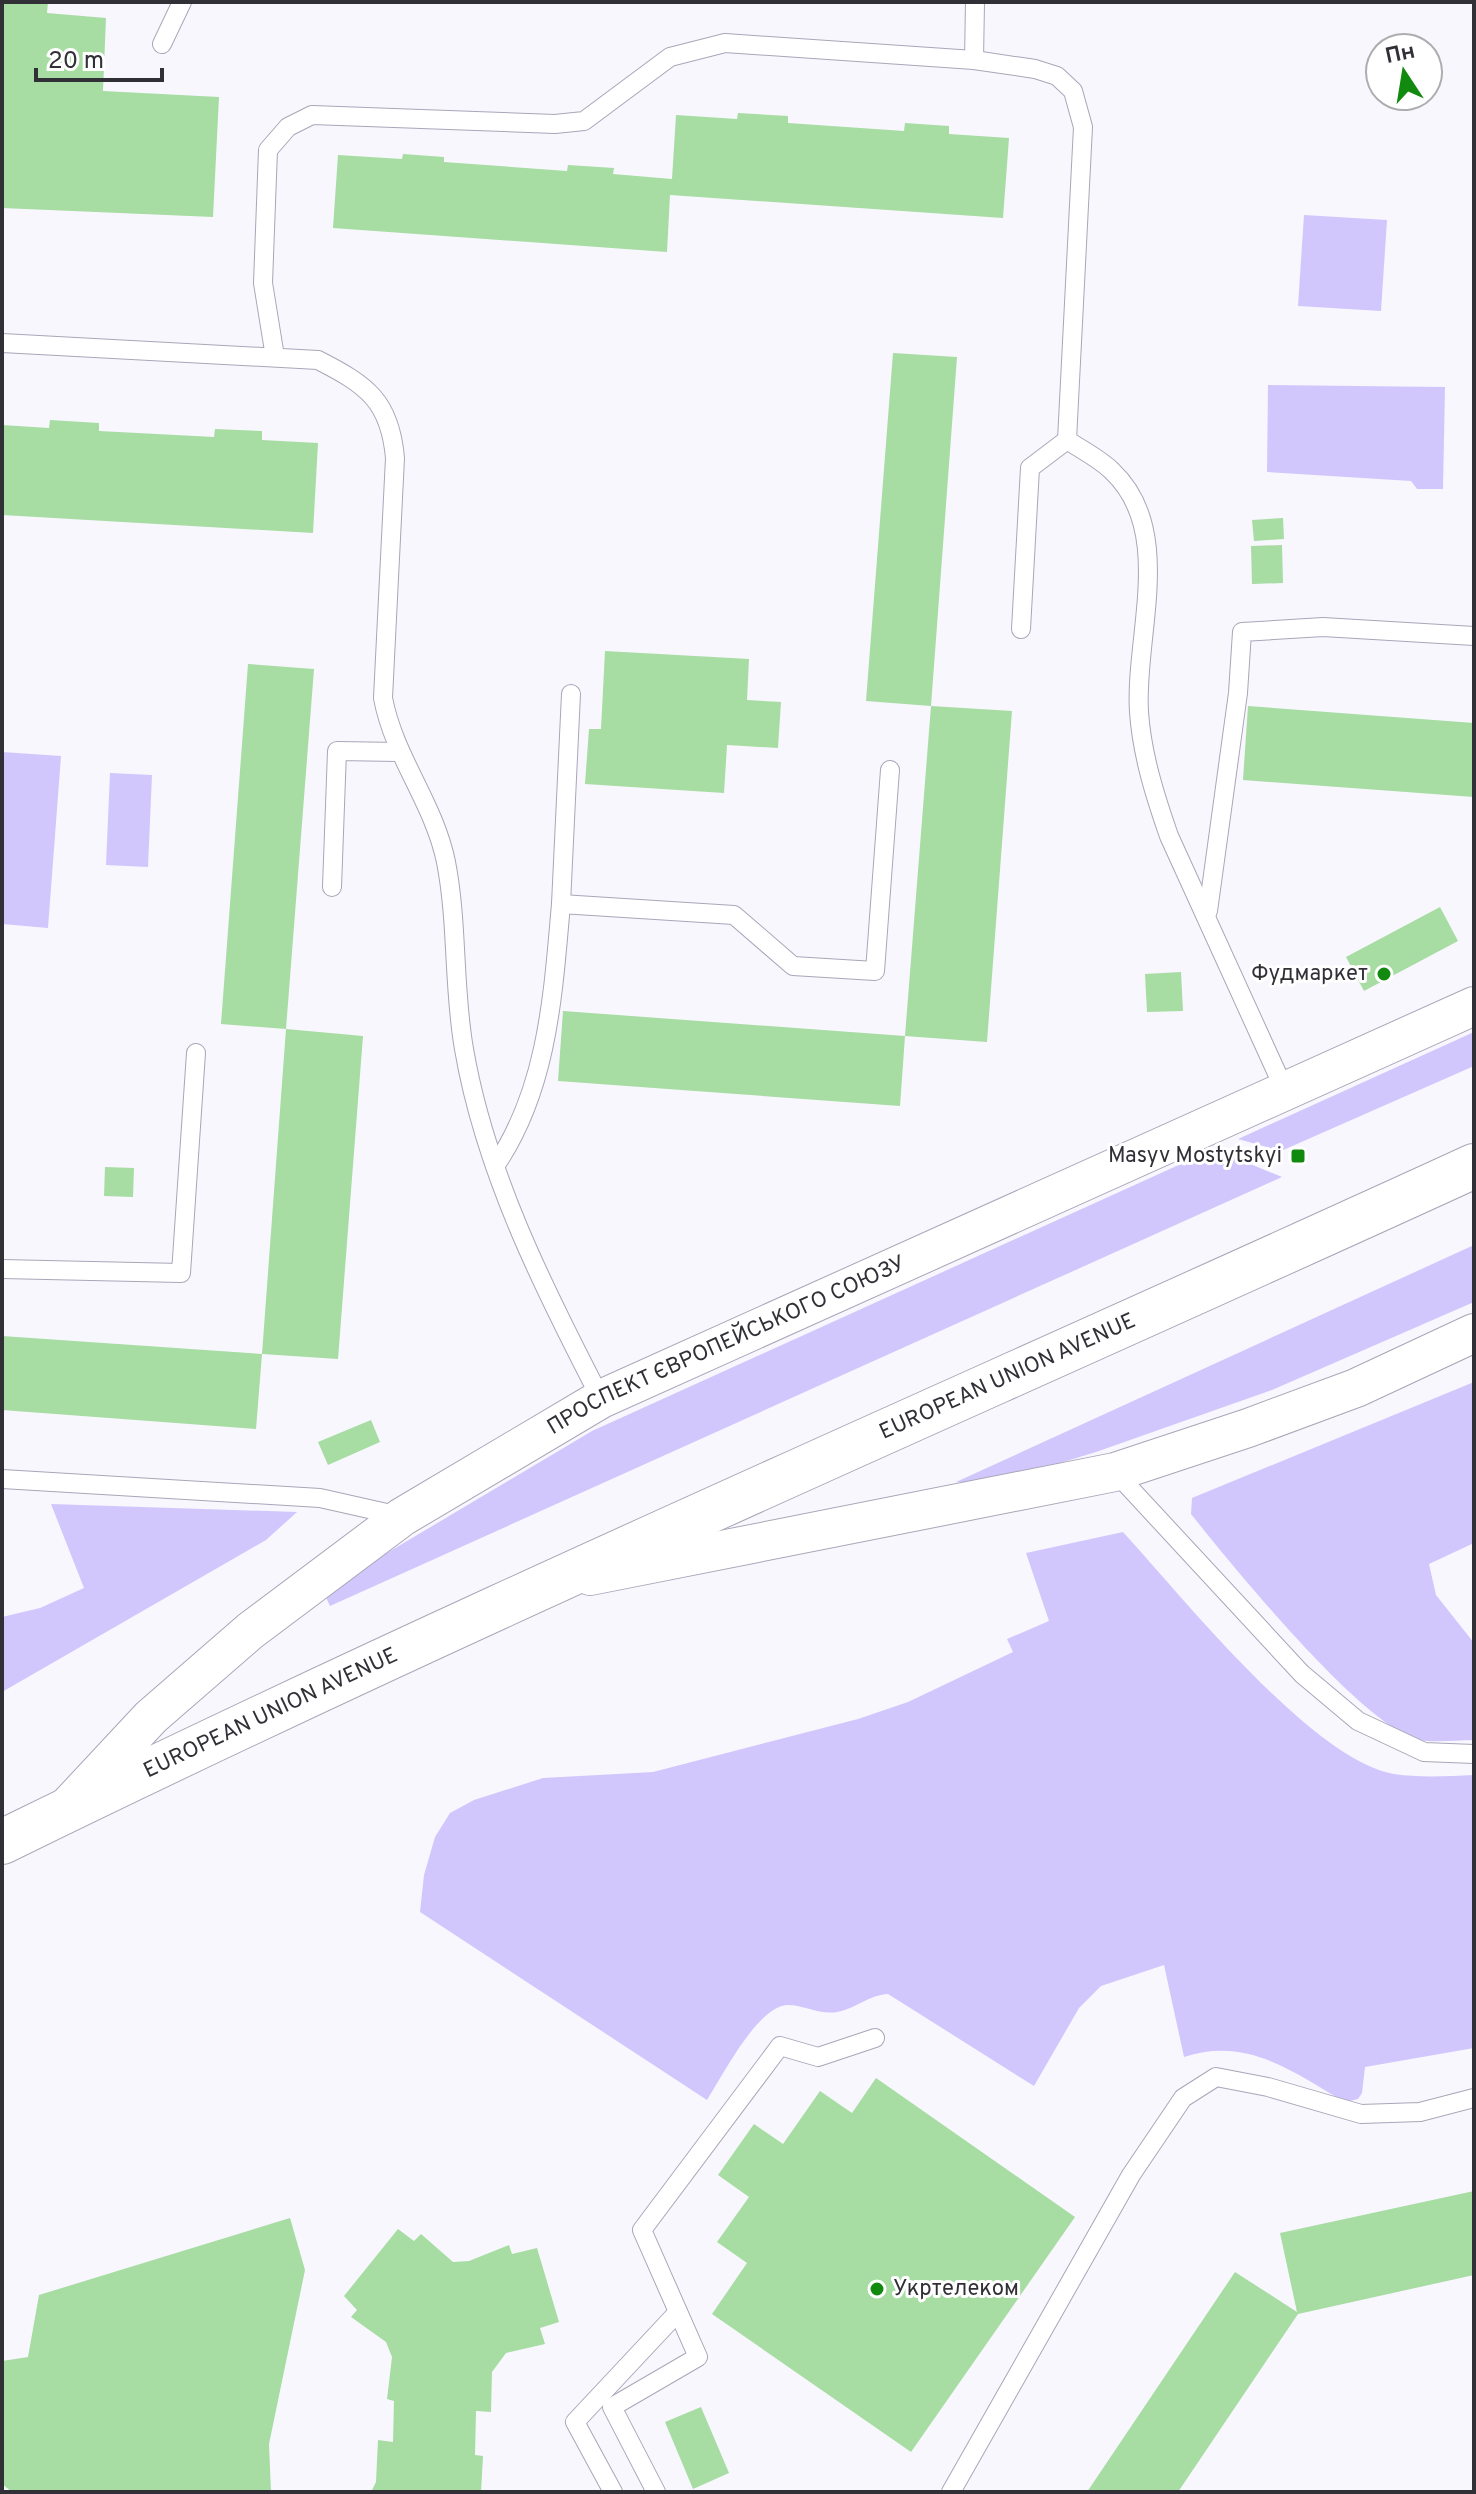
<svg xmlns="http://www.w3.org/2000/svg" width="1476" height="2494" viewBox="0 0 1476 2494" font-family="Overpass,sans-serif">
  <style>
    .green { fill: #d1c7fd }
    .building { fill: #a7dca2 }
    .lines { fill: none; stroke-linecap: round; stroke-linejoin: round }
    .service-casing { stroke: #a9a6b8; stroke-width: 20 }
    .minor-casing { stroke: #a9a6b8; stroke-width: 40 }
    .secondary-casing { stroke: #a9a6b8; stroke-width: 46 }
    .service { stroke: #fff; stroke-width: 18 }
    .minor { stroke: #fff; stroke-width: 38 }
    .secondary { stroke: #fff; stroke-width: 44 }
    .poi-dot { fill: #128a10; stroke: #fff; stroke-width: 3 }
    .labels { text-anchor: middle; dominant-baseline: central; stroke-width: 6; stroke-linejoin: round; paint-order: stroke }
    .poi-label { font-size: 22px; fill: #313037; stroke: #fff; text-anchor: end }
    .street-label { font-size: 22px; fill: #313037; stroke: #fff }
  </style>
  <rect width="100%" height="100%" fill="#f8f7fe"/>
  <!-- green -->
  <g class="green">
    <path d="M 1304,215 L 1387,220 L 1381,311 L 1298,306 Z"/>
    <path d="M 1268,385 L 1445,387 L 1443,489 L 1417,489 L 1411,481 L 1267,472 Z"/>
    <path d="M 2,752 L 61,756 L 48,928 L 2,924 Z"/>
    <path d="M 110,773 L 152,775 L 148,867 L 106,865 Z"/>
    <path d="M 1474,1032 L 1474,1066 L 1281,1151 L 1238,1139 Z"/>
    <path d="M 1214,1149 L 1282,1177 L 330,1606 L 323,1591 L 592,1431 Z"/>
    <path d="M 1474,1245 L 1474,1302 L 1272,1390 L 1096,1452 L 991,1484 L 956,1482 Z"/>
    <path d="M 1474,1382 L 1474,1543 L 1429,1564 L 1436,1595 L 1474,1643 L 1474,1740 C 1457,1740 1435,1743 1419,1740 C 1363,1727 1230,1563 1191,1514 L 1192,1498 Z"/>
    <path d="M 51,1504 L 297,1512 L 266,1540 L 2,1692 L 2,1617 L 40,1608 L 84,1588 Z"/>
    <path d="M 1123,1532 C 1181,1595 1313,1761 1394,1774 C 1420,1778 1449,1776 1474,1775 L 1474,2048 L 1365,2067 L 1362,2093 L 1358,2099 L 1345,2102 C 1293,2072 1247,2036 1184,2057 L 1164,1965 L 1101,1986 L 1079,2008 L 1034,2086 L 888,1994 C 869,1995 855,2009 837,2012 C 820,2015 804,2005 788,2005 C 758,2005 722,2077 707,2100 L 420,1912 L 424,1875 L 435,1837 L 450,1813 L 474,1800 L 543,1778 L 653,1772 L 858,1719 L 908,1702 L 1013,1652 L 1007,1639 L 1049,1621 L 1026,1553 Z"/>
  </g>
  <!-- building -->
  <g class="building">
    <path d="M 2,2 L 48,2 L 47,13 L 106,18 L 103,91 L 219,97 L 213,217 L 2,208 Z"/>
    <path d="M 738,113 L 788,116 L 788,123 L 904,131 L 905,123 L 949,126 L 949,134 L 1009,138 L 1003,218 L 670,195 L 667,252 L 333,228 L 338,155 L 402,159 L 403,154 L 444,157 L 444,162 L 567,171 L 568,165 L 614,168 L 613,174 L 672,179 L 676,115 L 737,119 Z"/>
    <path d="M 893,353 L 957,357 L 931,706 L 1012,711 L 987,1042 L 905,1036 L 931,706 L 866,701 Z"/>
    <path d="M 50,420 L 99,423 L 99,431 L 214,437 L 215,429 L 262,431 L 262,440 L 318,443 L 313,533 L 2,515 L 2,425 L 49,428 Z"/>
    <path d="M 1283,518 L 1284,539 L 1254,541 L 1252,520 Z"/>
    <path d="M 1282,545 L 1283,583 L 1252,584 L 1251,546 Z"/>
    <path d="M 605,651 L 749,659 L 747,700 L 781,702 L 778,748 L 727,745 L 724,793 L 585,784 L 589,729 L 601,729 Z"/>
    <path d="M 248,664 L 314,669 L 286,1029 L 221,1024 Z"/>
    <path d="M 1248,706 L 1474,723 L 1474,797 L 1243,780 Z"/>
    <path d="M 1440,907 L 1458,941 L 1364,991 L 1346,957 Z"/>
    <path d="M 1181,972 L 1183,1011 L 1147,1012 L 1145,974 Z"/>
    <path d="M 563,1011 L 905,1036 L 900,1106 L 558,1081 Z"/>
    <path d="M 286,1029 L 363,1036 L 338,1359 L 262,1354 L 256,1429 L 2,1410 L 2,1336 L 262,1354 Z"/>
    <path d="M 105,1167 L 134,1168 L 133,1197 L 104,1196 Z"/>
    <path d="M 371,1420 L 380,1442 L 328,1465 L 318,1442 Z"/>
    <path d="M 876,2078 L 1075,2217 L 911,2452 L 712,2314 L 747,2263 L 717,2242 L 749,2197 L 718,2175 L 754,2124 L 783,2144 L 820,2091 L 852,2113 Z"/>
    <path d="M 1474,2191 L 1474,2275 L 1298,2314 L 1178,2492 L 1087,2492 L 1235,2272 L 1297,2312 L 1280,2233 Z"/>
    <path d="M 290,2218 L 305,2270 L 269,2444 L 271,2492 L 12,2492 L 2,2484 L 2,2361 L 28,2357 L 39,2295 Z"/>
    <path d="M 398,2229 L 414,2241 L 421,2234 L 453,2262 L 469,2261 L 509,2245 L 512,2254 L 537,2248 L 559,2322 L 540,2328 L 545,2344 L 506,2353 L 492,2372 L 491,2412 L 476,2411 L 475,2455 L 483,2456 L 481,2492 L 371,2492 L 376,2482 L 378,2440 L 393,2442 L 394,2401 L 387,2399 L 392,2357 L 386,2342 L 351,2317 L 357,2310 L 344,2296 Z"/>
    <path d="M 701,2407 L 729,2473 L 693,2489 L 665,2422 Z"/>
  </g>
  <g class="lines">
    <!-- service casing -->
    <g class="service-casing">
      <g id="service">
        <path d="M 162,44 L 182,2"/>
        <path d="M 974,60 L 975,2"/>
        <path d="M 2,343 L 318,360 C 367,385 390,401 395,458 L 383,698 C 394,757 434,803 446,862 C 458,924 453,987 464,1049 C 485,1172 544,1289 601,1399"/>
        <path d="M 275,357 L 263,283 L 268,150 L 288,127 L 312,115 L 555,124 L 584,121 L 670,57 L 725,43 L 974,60 L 1035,69 L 1057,76 L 1073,91 L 1083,127 L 1067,440 C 1082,450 1100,459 1112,471 C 1176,531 1134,637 1139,712 C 1142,755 1155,796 1169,836 L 1286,1093"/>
        <path d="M 1021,629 L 1030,468 L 1067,440"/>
        <path d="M 332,887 L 337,751 L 399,752"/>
        <path d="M 561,904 L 571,694"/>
        <path d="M 1208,911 L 1238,693 L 1242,632 L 1323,627 L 1474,636"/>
        <path d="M 495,1166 C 548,1089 553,994 561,904 L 734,915 L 793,966 L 875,971 L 890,770"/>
        <path d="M 2,1269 L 181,1273 L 196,1053"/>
        <path d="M 1115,1472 L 1302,1674 L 1358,1721 L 1424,1752 L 1474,1754"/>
        <path d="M 2,1479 L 320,1498 L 400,1516"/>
        <path d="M 613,2492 L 575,2422 L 678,2312"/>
        <path d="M 656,2492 L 612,2407 L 698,2357 L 642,2230 L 780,2046 L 818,2057 L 875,2038"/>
        <path d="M 951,2492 L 1131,2175 L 1183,2098 L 1216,2077 L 1268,2087 L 1361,2114 L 1420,2112 L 1474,2098"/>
      </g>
    </g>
    <!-- minor casing -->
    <g class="minor-casing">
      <g id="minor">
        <path d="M 590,1576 L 1115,1472 L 1248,1428 L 1356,1388 L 1474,1333"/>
        <path id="s1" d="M 67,1807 L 151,1717 L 250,1631 L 402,1517 L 601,1399 L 1474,1006"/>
      </g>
    </g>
    <!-- secondary casing -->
    <g class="secondary-casing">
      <g id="secondary">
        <path id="s2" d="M 2,1842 C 487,1604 983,1391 1474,1166"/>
      </g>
    </g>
    <!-- service -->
    <use href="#service" class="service"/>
    <!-- minor -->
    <use href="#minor" class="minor"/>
    <!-- secondary -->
    <use href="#secondary" class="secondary"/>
  </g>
  <!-- markers -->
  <g class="poi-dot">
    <circle cx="1384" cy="974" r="8"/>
    <rect x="1290" y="1148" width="16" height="16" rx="4"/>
    <circle cx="877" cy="2289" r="8"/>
  </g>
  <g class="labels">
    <!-- poi labels -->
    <g class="poi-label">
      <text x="1368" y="974">Фудмаркет</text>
      <text x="1282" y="1156">Masyv Mostytskyi</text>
      <text x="893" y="2289" text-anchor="start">Укртелеком</text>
    </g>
    <!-- street labels -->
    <g class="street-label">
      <text stroke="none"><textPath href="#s1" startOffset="812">ПРОСПЕКТ ЄВРОПЕЙСЬКОГО СОЮЗУ</textPath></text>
      <text stroke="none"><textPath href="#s2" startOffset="1108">EUROPEAN UNION AVENUE</textPath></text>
      <text stroke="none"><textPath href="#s2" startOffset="298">EUROPEAN UNION AVENUE</textPath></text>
    </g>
  </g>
  <!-- border -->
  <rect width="1476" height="2494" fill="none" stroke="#313037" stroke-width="8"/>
  <!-- north arrow -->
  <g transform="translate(1404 72) rotate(348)"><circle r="38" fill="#ffffff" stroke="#adacaf" stroke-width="2"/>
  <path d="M0-6L14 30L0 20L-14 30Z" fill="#128a10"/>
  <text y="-12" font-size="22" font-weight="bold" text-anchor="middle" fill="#313037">Пн</text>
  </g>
  <!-- scale -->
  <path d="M36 68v12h126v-12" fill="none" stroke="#313037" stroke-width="4"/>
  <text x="48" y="68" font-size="24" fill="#313037" stroke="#ffffff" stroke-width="6" paint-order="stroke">20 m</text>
</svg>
